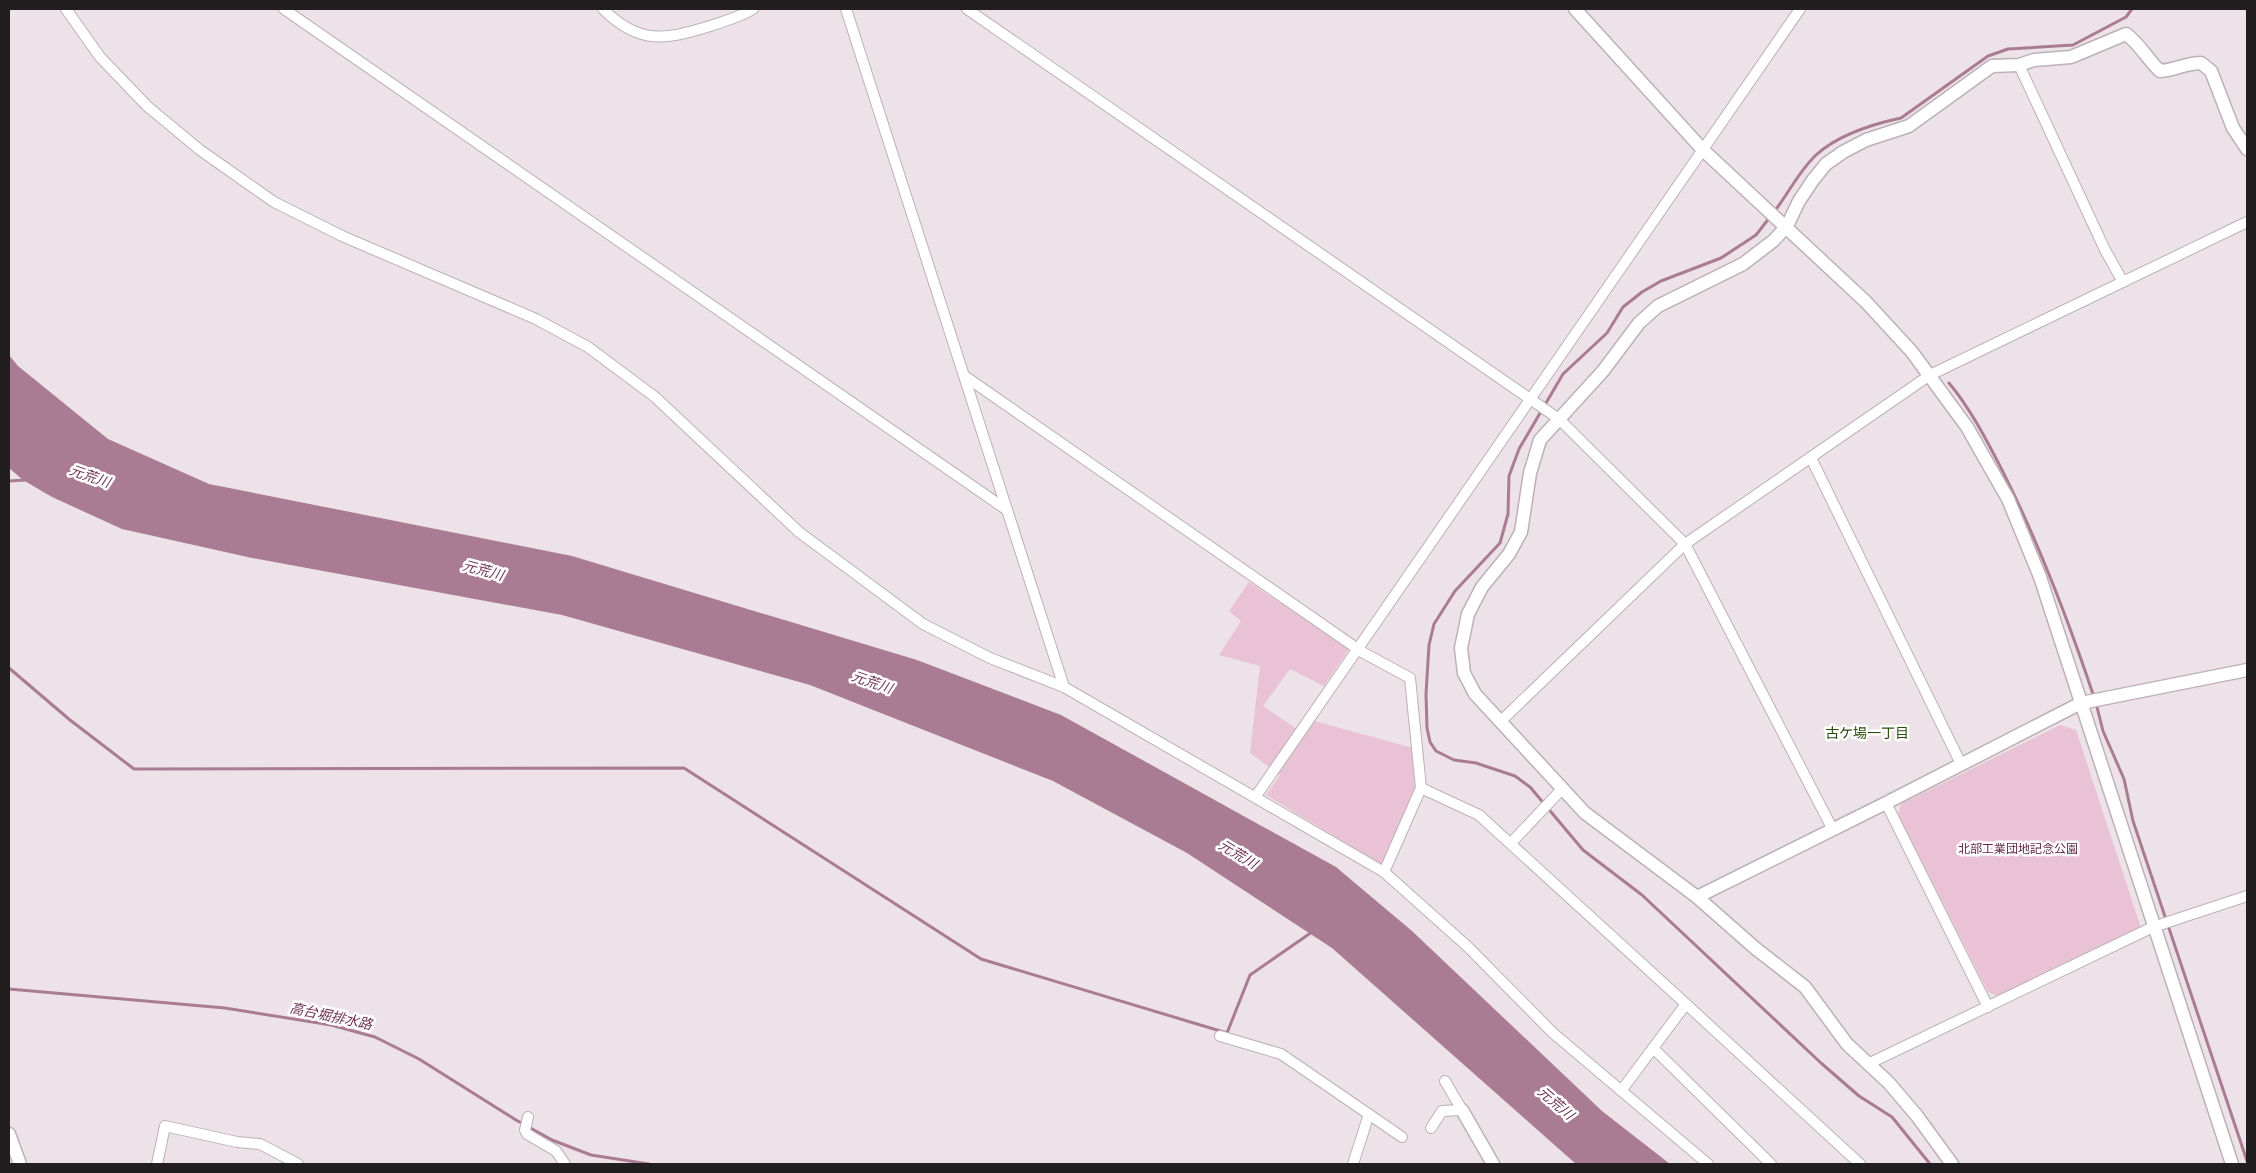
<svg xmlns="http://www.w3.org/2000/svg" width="2256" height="1173" viewBox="0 0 2256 1173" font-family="'DejaVu Sans','Noto Sans JP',sans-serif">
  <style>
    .green { fill: #eac2d6 }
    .water { fill: #aa7c94 }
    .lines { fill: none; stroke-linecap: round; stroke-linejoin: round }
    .stream { stroke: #aa7c94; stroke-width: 3 }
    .minor-casing { stroke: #bcb1b6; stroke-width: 12 }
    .tertiary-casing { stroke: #bcb1b6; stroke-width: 15 }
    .minor { stroke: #fff; stroke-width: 10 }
    .tertiary { stroke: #fff; stroke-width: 12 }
    .labels { text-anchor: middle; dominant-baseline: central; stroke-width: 5; stroke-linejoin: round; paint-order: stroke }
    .park-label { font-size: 12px; fill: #612749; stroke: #fff }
    .water-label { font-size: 14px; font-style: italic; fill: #703456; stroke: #fff }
    .neighbourhood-label { font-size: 14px; fill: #2b4e0c; stroke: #fff }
  </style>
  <rect width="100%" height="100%" fill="#ede2e7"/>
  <!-- green -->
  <g class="green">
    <path d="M 1249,582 L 1349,649 L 1324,686 L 1290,669 L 1263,706 L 1295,728 L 1314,721 L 1413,748 L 1416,792 L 1384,866 L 1266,795 L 1280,775 L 1250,753 L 1260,666 L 1219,655 L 1241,621 L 1229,611 Z"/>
    <path d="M 2060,725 L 2076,730 L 2141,928 L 1998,996 L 1988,992 L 1898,814 L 1901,804 Z"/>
  </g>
  <!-- water -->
  <path class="water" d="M 9,355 L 18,366 L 108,439 L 209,484 L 572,556 L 917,660 L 1061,715 L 1336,867 L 1412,931 L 1602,1111 L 1670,1164 L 1576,1164 L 1332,948 L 1187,853 L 1053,781 L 810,685 L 562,615 L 252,558 L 122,529 L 52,497 L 23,480 L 9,468 Z"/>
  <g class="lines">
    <!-- stream -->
    <g class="stream">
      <path d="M 1774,212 C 1788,194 1799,171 1816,155 C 1838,135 1873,124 1901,118 L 1988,56 L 2008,49 L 2073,45 L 2126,17 L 2132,9"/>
      <path d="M 1770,217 L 1756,235 L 1721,258 L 1661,281 L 1642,292 L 1623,307 L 1607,333 L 1563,374 L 1519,449 L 1509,476 L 1508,514 L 1500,543 L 1455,591 L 1434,624 L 1429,645 L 1426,694 L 1427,728 L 1430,742 L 1436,751 L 1454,760 L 1476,763 L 1515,776 L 1530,787 L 1583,850 L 1642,895 L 1821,1063 L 1859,1096 L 1892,1117 L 1930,1164"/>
      <path d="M 1949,383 C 1970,408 1986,439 2001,468 C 2038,541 2068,619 2094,697"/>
      <path d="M 9,481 L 26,480"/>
      <path d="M 9,668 L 70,720 L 134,769 L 684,768 L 981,959 L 1227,1033 L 1250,975 L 1312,932"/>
      <path d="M 2096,703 L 2103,731 L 2124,779 L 2133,821 L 2247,1161"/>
      <path d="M 9,989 L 225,1008 L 331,1025 L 375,1037 L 419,1059 L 516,1120 L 552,1140 L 591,1155 L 649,1164"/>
    </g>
    <!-- minor casing -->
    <g class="minor-casing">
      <g id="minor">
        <path d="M 66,9 L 100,57 L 147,106 L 200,150 L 274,202 L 342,236 L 536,319 L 588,347 L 655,397 L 799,532 L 923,624 L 990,658 L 1064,687 L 1384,872 L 1467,946 L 1553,1033 L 1708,1164"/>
        <path d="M 284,9 L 1007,510"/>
        <path d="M 603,9 C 639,45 665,40 710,26 C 725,21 740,17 753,9"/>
        <path d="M 846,9 L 1064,687"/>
        <path d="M 967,9 L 1559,419 L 1685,544 L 1833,830"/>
        <path d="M 2019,65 L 2105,250 L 2123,282"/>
        <path d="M 966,377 L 1362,652 L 1410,678 L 1421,788 L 1479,815 L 1686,1004 L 1621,1091"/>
        <path d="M 1811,458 L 1961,764"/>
        <path d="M 1500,722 L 1685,544 L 1930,375 L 2247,222"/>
        <path d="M 1256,796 L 1800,9"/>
        <path d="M 1886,803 L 1988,1007"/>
        <path d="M 1511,843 L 1562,789"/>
        <path d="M 1384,872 L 1421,788"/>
        <path d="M 1686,1004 L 1860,1164"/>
        <path d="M 1220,1036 L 1281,1054 L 1402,1137"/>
        <path d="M 1653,1048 L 1771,1164"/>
        <path d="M 1868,1064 L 2153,927 L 2247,896"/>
        <path d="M 528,1117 L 525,1130 L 527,1134 L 556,1151 L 565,1164"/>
        <path d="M 1431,1128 L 1442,1111 L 1462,1110 L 1445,1081"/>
        <path d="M 157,1164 L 165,1126 L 237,1142 L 260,1144 L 298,1164"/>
        <path d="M 1353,1164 L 1369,1114"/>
      </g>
    </g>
    <!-- tertiary casing -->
    <g class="tertiary-casing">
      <g id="tertiary">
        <path d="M 1575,9 L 1703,150 L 1866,302 L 1912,352 L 1967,427 L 1988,464 L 2008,499 L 2040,577 L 2232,1164"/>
        <path d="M 1697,897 L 1886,803 L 2081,703 L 2247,670"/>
        <path d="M 1462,1110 L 1493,1164"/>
        <path d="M 9,1134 L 20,1164"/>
        <path d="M 1952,1164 L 1917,1116 L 1889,1083 L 1847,1044 L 1805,987 L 1755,948 L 1697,897 L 1585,813 L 1475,694 L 1464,673 L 1461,648 L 1468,614 L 1482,587 L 1509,554 L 1521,532 L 1530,473 L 1540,440 L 1603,371 L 1639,323 L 1658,306 L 1743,264 L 1773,241 L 1787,226 L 1799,201 L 1813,180 L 1826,164 L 1843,152 L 1866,140 L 1909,126 L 1992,66 L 2019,65 L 2034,60 L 2071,57 L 2126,34 C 2140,44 2148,60 2160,71 C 2175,70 2186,63 2201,63 L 2211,71 L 2233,128 L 2247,149"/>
      </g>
    </g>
    <!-- minor -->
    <use href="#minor" class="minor"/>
    <!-- tertiary -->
    <use href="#tertiary" class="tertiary"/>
  </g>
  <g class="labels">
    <!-- park labels -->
    <g class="park-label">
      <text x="2018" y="849">北部工業団地記念公園</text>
    </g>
    <!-- water labels -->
    <g class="water-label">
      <text transform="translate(90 476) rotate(19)">元荒川</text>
      <text transform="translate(483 570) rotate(15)">元荒川</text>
      <text transform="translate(872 682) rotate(19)">元荒川</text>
      <text transform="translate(1238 854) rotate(31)">元荒川</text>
      <text transform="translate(331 1016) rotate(12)">高台堀排水路</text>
      <text transform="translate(1556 1103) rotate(41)">元荒川</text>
    </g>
    <!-- neighbourhood labels -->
    <g class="neighbourhood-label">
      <text x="1867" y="733">古ケ場一丁目</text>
    </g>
  </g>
  <!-- border -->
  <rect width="2256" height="1173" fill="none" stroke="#221d1f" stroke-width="20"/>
</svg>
